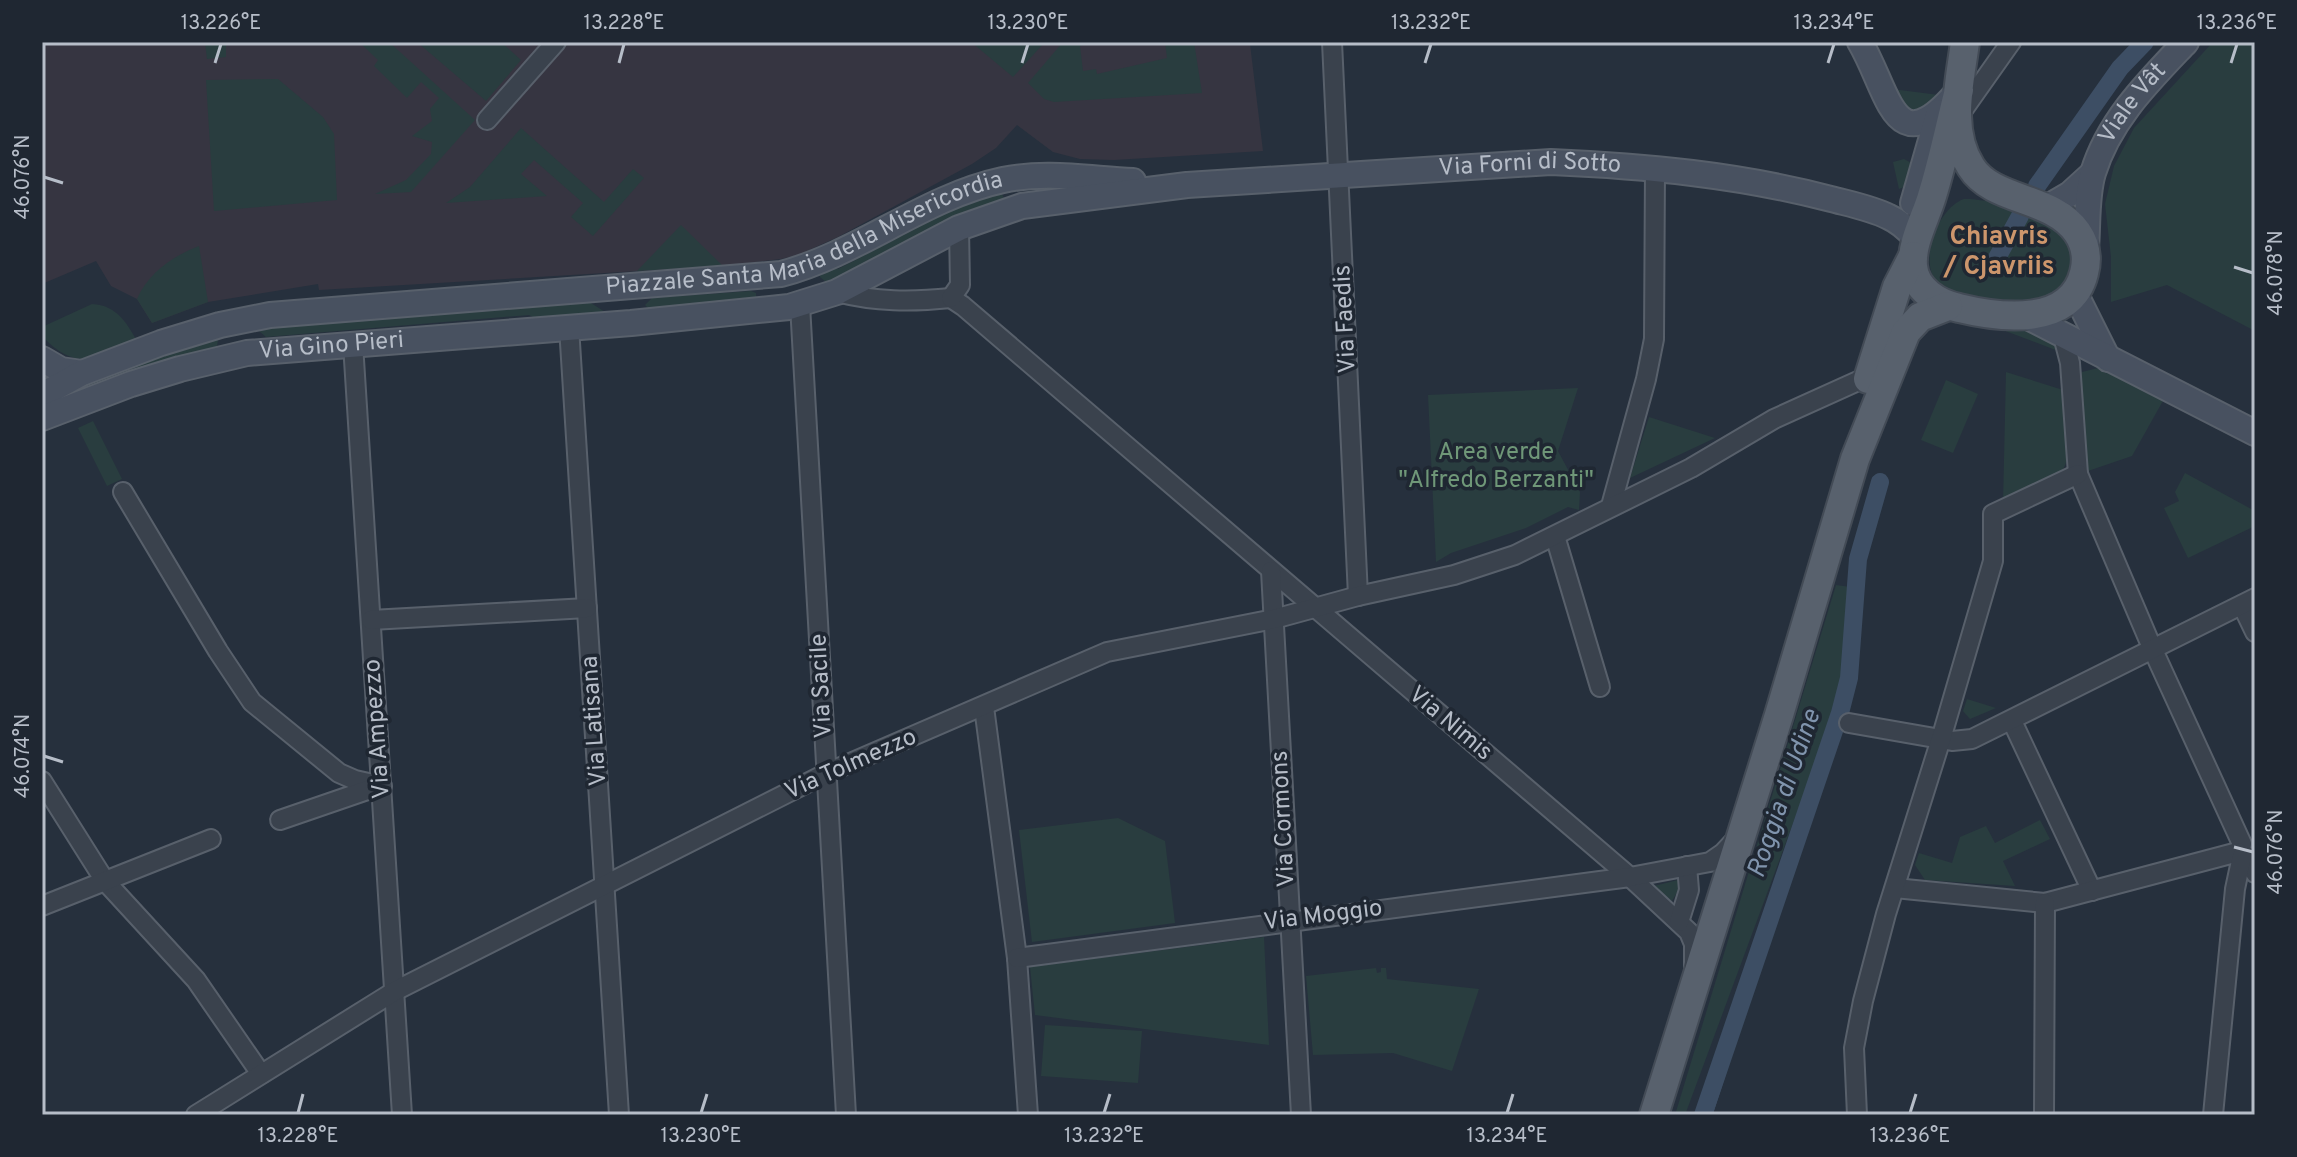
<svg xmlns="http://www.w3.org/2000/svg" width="2297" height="1157" viewBox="0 0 2297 1157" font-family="Overpass,sans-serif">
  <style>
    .medical { fill: #363541 }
    .green { fill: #293d3f }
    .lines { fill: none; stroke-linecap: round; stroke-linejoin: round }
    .stream { stroke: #3d4e64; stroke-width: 5 }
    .canal { stroke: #3d4e64; stroke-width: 18 }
    .street-casing { stroke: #58606b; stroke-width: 22 }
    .secondary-casing { stroke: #58606b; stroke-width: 28 }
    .primary-casing { stroke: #434b56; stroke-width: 32 }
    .street { stroke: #3a424d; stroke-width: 18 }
    .secondary { stroke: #485160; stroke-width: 24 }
    .primary { stroke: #58616d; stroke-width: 28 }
    .ticks { fill: none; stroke: #b6bdc8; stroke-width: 3 }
    .labels { text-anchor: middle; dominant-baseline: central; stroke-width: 7; stroke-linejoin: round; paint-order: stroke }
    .street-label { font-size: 24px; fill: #b6bdc8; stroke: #1f2732 }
    .park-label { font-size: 24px; fill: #6f9778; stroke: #1f2732 }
    .neighbourhood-label { font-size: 26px; font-weight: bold; fill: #cd966c; stroke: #1f2732 }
    .water-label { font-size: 26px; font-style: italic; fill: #8094ad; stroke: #1f2732 }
    .neatline { fill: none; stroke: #b6bdc8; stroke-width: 3 }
    .ticks-label { font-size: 20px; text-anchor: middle; fill: #b6bdc8 }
  </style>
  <rect width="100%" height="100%" fill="#26303d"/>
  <!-- medical -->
  <path class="medical" d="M 42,42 L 1273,42 L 1250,44 L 1263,151 L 1114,160 L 1080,159 L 1053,152 L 1017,125 L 996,148 L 972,164 L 838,237 L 798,255 L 781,259 L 723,266 L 319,290 L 318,284 L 208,302 L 152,323 L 137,299 L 111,286 L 96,261 L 42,284 Z"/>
  <!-- green -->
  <g class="green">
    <path d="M 205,42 L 226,42 L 226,57 L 207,59 Z"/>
    <path d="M 359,42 L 389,42 L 475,120 L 411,192 L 375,194 L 406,180 L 431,154 L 432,142 L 412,136 L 432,121 L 430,109 L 439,98 L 421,82 L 407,98 L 374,66 L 378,60 Z"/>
    <path d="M 417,42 L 501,42 L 521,60 L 486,101 Z"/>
    <path d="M 971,42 L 1045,42 L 1013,77 Z"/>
    <path d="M 1063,42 L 1092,42 L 1080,46 L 1083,71 L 1096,69 L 1097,74 L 1167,58 L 1165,42 L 1194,42 L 1202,93 L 1054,102 L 1044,99 L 1028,83 Z"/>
    <path d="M 2213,42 L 2255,42 L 2255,331 L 2167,285 L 2111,302 L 2111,257 L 2105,204 L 2114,166 L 2134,128 Z"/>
    <path d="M 278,79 L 323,117 L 334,134 L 337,200 L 214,211 L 206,80 Z"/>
    <path d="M 1892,89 L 1939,95 L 1935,106 L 1909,115 Z"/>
    <path d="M 521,128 L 604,202 L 633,169 L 644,178 L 593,236 L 571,217 L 583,203 L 534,160 L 521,174 L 547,196 L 446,203 L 470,187 Z"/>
    <path d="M 1904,159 L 1917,166 L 1907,186 L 1899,189 L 1893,162 Z"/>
    <path d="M 996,193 L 1002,194 L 1005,200 L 834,281 L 826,282 L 820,277 L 821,271 L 828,266 L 838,269 L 952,210 Z"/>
    <path d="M 1964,199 C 1992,198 2053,217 2068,242 C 2085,271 2057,300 2029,301 C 2002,302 1962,306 1940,286 C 1916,265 1937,208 1964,199 Z"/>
    <path d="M 681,225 L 723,266 L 637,271 Z"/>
    <path d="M 199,246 L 208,302 L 152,323 L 137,299 C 148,273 173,256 199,246 Z"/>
    <path d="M 751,291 L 756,293 L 756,300 L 650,310 L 645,305 L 652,298 Z"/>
    <path d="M 583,298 L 613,317 L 542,322 L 529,315 L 266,337 L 259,331 L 265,325 Z"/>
    <path d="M 92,304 C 117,305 128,324 139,345 C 98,357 77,373 43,337 L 42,327 Z"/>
    <path d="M 1984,323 L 2046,332 L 2061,352 Z"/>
    <path d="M 212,337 L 218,340 L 217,346 L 42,405 L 108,372 Z"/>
    <path d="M 2098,368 L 2108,370 L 2164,399 L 2132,456 L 2088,471 L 2077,380 L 2082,372 Z"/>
    <path d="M 2006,372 L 2063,390 C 2065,410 2076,461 2059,474 C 2044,487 2021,494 2003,503 Z"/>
    <path d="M 1946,380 L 1978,394 L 1953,453 L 1921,440 Z"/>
    <path d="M 1578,388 L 1558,451 L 1580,492 L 1579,510 L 1568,507 L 1526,528 L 1451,553 L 1436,562 L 1428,395 Z"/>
    <path d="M 1649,417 L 1715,438 L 1630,478 Z"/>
    <path d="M 93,421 L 122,479 L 107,486 L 78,428 Z"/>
    <path d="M 2185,473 L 2255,511 L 2255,526 L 2188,558 L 2164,508 L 2179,501 L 2175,492 Z"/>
    <path d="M 1836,585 L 1851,587 L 1848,653 L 1843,688 L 1685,1115 L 1675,1115 Z"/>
    <path d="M 1967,699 L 1996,708 L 1970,719 L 1963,711 Z"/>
    <path d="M 1118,818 L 1165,841 L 1175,923 L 1032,942 L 1019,830 Z"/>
    <path d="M 2040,820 L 2050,839 L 2003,861 L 2015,886 L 1925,880 L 1915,865 L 1919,853 L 1952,863 L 1960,837 L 1986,826 L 1995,843 Z"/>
    <path d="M 1678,880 L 1679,889 L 1672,901 L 1654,886 Z"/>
    <path d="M 1264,937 L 1269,1045 L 1035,1015 L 1030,967 Z"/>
    <path d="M 1376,968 L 1377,973 L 1381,972 L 1381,968 L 1386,968 L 1387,979 L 1479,989 L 1452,1071 L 1393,1053 L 1313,1055 L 1306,976 Z"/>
    <path d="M 1045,1025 L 1142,1031 L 1138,1083 L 1041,1076 Z"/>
  </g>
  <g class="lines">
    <!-- stream -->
    <path class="stream" d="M 1710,1115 L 1725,1069 L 1724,1052"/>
    <!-- canal -->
    <g class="canal">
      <path d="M 2037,186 L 2120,68 L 2145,42"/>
      <path d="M 1992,267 L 2020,216"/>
      <path d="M 1703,1115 L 1840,713 L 1849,678 L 1858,559 L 1880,482"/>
    </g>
    <!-- street casing -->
    <g class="street-casing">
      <g id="street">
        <path d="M 1332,42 L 1358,596"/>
        <path d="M 1958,117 L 2011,42"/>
        <path d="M 487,120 L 556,42"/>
        <path d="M 837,292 C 876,302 911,302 951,298"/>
        <path d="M 951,298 L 963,306 L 1630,877 L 1689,932 L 1694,944 L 1694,967"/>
        <path d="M 951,298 L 960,285 L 959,228"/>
        <path d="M 800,305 L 846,1115"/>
        <path d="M 569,327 L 619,1115"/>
        <path d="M 2063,336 L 2070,363 L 2078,474 L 2153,650 L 2242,844"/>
        <path d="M 353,344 L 402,1115"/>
        <path d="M 123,492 L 218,651 L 252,702 L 339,773 L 355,780 L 382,786"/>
        <path d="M 1611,506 L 1646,379 L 1654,339 L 1655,169"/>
        <path d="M 1555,536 L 1600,687"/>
        <path d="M 1271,571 L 1301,1115"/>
        <path d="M 2242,605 L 2255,632"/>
        <path d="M 371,620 L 587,608"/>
        <path d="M 984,707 L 1017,958 L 1028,1115"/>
        <path d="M 2012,721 L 2092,891"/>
        <path d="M 1849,723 L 1952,741 L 1972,739 L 2255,598"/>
        <path d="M 42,781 L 105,881 L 196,980 L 261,1074"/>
        <path d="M 280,820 L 379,786"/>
        <path d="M 2247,856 L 2255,873"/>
        <path d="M 1895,888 L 2045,903 L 2238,852"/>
        <path d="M 42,906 L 211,839"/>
        <path d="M 1679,922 L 1689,890 L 1687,866"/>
        <path d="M 1017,958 L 1630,877 L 1710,862 L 1723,853 L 1738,837"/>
        <path d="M 196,1115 L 395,991 L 827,773 L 1107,652 L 1274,619 L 1358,596 L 1454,575 L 1515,555 L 1691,468 L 1774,419 L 1869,376"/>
        <path d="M 1857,1115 L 1854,1048 L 1863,1001 L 1886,914 L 1941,739 L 1993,561 L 1993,514 L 2078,474"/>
        <path d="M 2044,1115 L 2045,903"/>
        <path d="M 2213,1115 L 2235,889 L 2242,856"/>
      </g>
    </g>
    <!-- secondary casing -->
    <g class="secondary-casing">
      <g id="secondary">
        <path d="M 1860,42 C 1890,93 1894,167 1959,90"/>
        <path d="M 1913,203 L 1939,112"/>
        <path d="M 2046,208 L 2070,194 L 2092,174"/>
        <path id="s1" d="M 2086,248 C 2088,224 2086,196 2093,173 C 2109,120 2149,81 2186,42"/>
        <path d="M 2075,293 L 2108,359"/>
        <path d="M 2024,315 L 2255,433"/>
        <path d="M 42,359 L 61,370 L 82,373"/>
        <path id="s2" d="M 42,395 L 82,373 L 161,343 L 220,325 L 270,315 L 781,274 C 860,253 924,197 1003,180 C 1045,171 1090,179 1133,181"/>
        <path id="s3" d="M 42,418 L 131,384 L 180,369 L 247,353 L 631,323 L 789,307 L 837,292 L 959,228 L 1022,206 L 1187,185 L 1551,162 C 1645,166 1740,175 1831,199 C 1850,204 1871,208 1889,217 C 1901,222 1909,231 1918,240"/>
      </g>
    </g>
    <!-- primary casing -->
    <g class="primary-casing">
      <g id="primary">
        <path d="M 1959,90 C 1950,125 1943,161 1932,196 C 1926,217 1911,243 1913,266 C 1915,290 1939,304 1959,308 C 2000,318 2071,327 2084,273 C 2088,258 2086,245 2077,232 C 2052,196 1993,202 1971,167 C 1947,130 1960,82 1965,42"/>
        <path d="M 1868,379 L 1897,287 L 1913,256"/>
        <path d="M 1654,1115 L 1779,715 L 1855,459 L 1906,332 L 1920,317 L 1948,306"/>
      </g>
    </g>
    <!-- street -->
    <use href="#street" class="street"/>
    <!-- secondary -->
    <use href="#secondary" class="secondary"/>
    <!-- primary -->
    <use href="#primary" class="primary"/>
  </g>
  <!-- ticks -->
  <path class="ticks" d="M 215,63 L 221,44M 619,63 L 624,44M 1022,63 L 1028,44M 1425,63 L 1431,44M 1828,63 L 1834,44M 2231,63 L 2237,44M 44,177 L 63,183M 2234,267 L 2253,273M 44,756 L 63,762M 2234,847 L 2253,852M 298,1113 L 303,1094M 701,1113 L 707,1094M 1104,1113 L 1110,1094M 1507,1113 L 1513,1094M 1910,1113 L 1916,1094"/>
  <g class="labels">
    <!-- street labels -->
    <g class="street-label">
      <text stroke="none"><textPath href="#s1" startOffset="156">Viale Vât</textPath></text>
      <text stroke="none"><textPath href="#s3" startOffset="1524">Via Forni di Sotto</textPath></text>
      <text stroke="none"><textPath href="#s2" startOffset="788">Piazzale Santa Maria della Misericordia</textPath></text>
      <text transform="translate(1346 319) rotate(-93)">Via Faedis</text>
      <text stroke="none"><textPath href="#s3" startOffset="300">Via Gino Pieri</textPath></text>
      <text transform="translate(822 686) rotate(-93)">Via Sacile</text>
      <text transform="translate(595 721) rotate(-94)">Via Latisana</text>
      <text transform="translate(1450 724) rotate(40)">Via Nimis</text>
      <text transform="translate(378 729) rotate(-94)">Via Ampezzo</text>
      <text transform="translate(851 765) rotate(-24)">Via Tolmezzo</text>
      <text transform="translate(1284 819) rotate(-93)">Via Cormons</text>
      <text transform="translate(1323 916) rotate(-7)">Via Moggio</text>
    </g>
    <!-- park labels -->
    <g class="park-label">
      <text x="1496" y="453">Area verde<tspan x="1496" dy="28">"Alfredo Berzanti"</tspan></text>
    </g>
    <!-- neighbourhood labels -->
    <g class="neighbourhood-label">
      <text x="1999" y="237">Chiavris<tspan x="1999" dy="30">/ Cjavriis</tspan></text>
    </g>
    <!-- water labels -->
    <g class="water-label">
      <text transform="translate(1785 794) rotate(-71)">Roggia di Udine</text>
    </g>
  </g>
  <!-- border -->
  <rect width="2297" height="1157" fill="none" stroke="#1f2732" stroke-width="88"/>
  <rect x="44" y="44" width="2209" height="1069" class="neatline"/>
  <g class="ticks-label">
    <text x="221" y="29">13.226°E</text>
    <text x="624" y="29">13.228°E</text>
    <text x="1028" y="29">13.230°E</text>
    <text x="1431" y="29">13.232°E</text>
    <text x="1834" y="29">13.234°E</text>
    <text x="2237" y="29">13.236°E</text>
    <text transform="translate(22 177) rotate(-90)" y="7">46.076°N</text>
    <text transform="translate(2275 273) rotate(-90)" y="7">46.078°N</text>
    <text transform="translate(22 756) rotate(-90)" y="7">46.074°N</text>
    <text transform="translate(2275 852) rotate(-90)" y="7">46.076°N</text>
    <text x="298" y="1142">13.228°E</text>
    <text x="701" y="1142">13.230°E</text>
    <text x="1104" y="1142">13.232°E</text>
    <text x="1507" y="1142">13.234°E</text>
    <text x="1910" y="1142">13.236°E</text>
  </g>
</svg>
